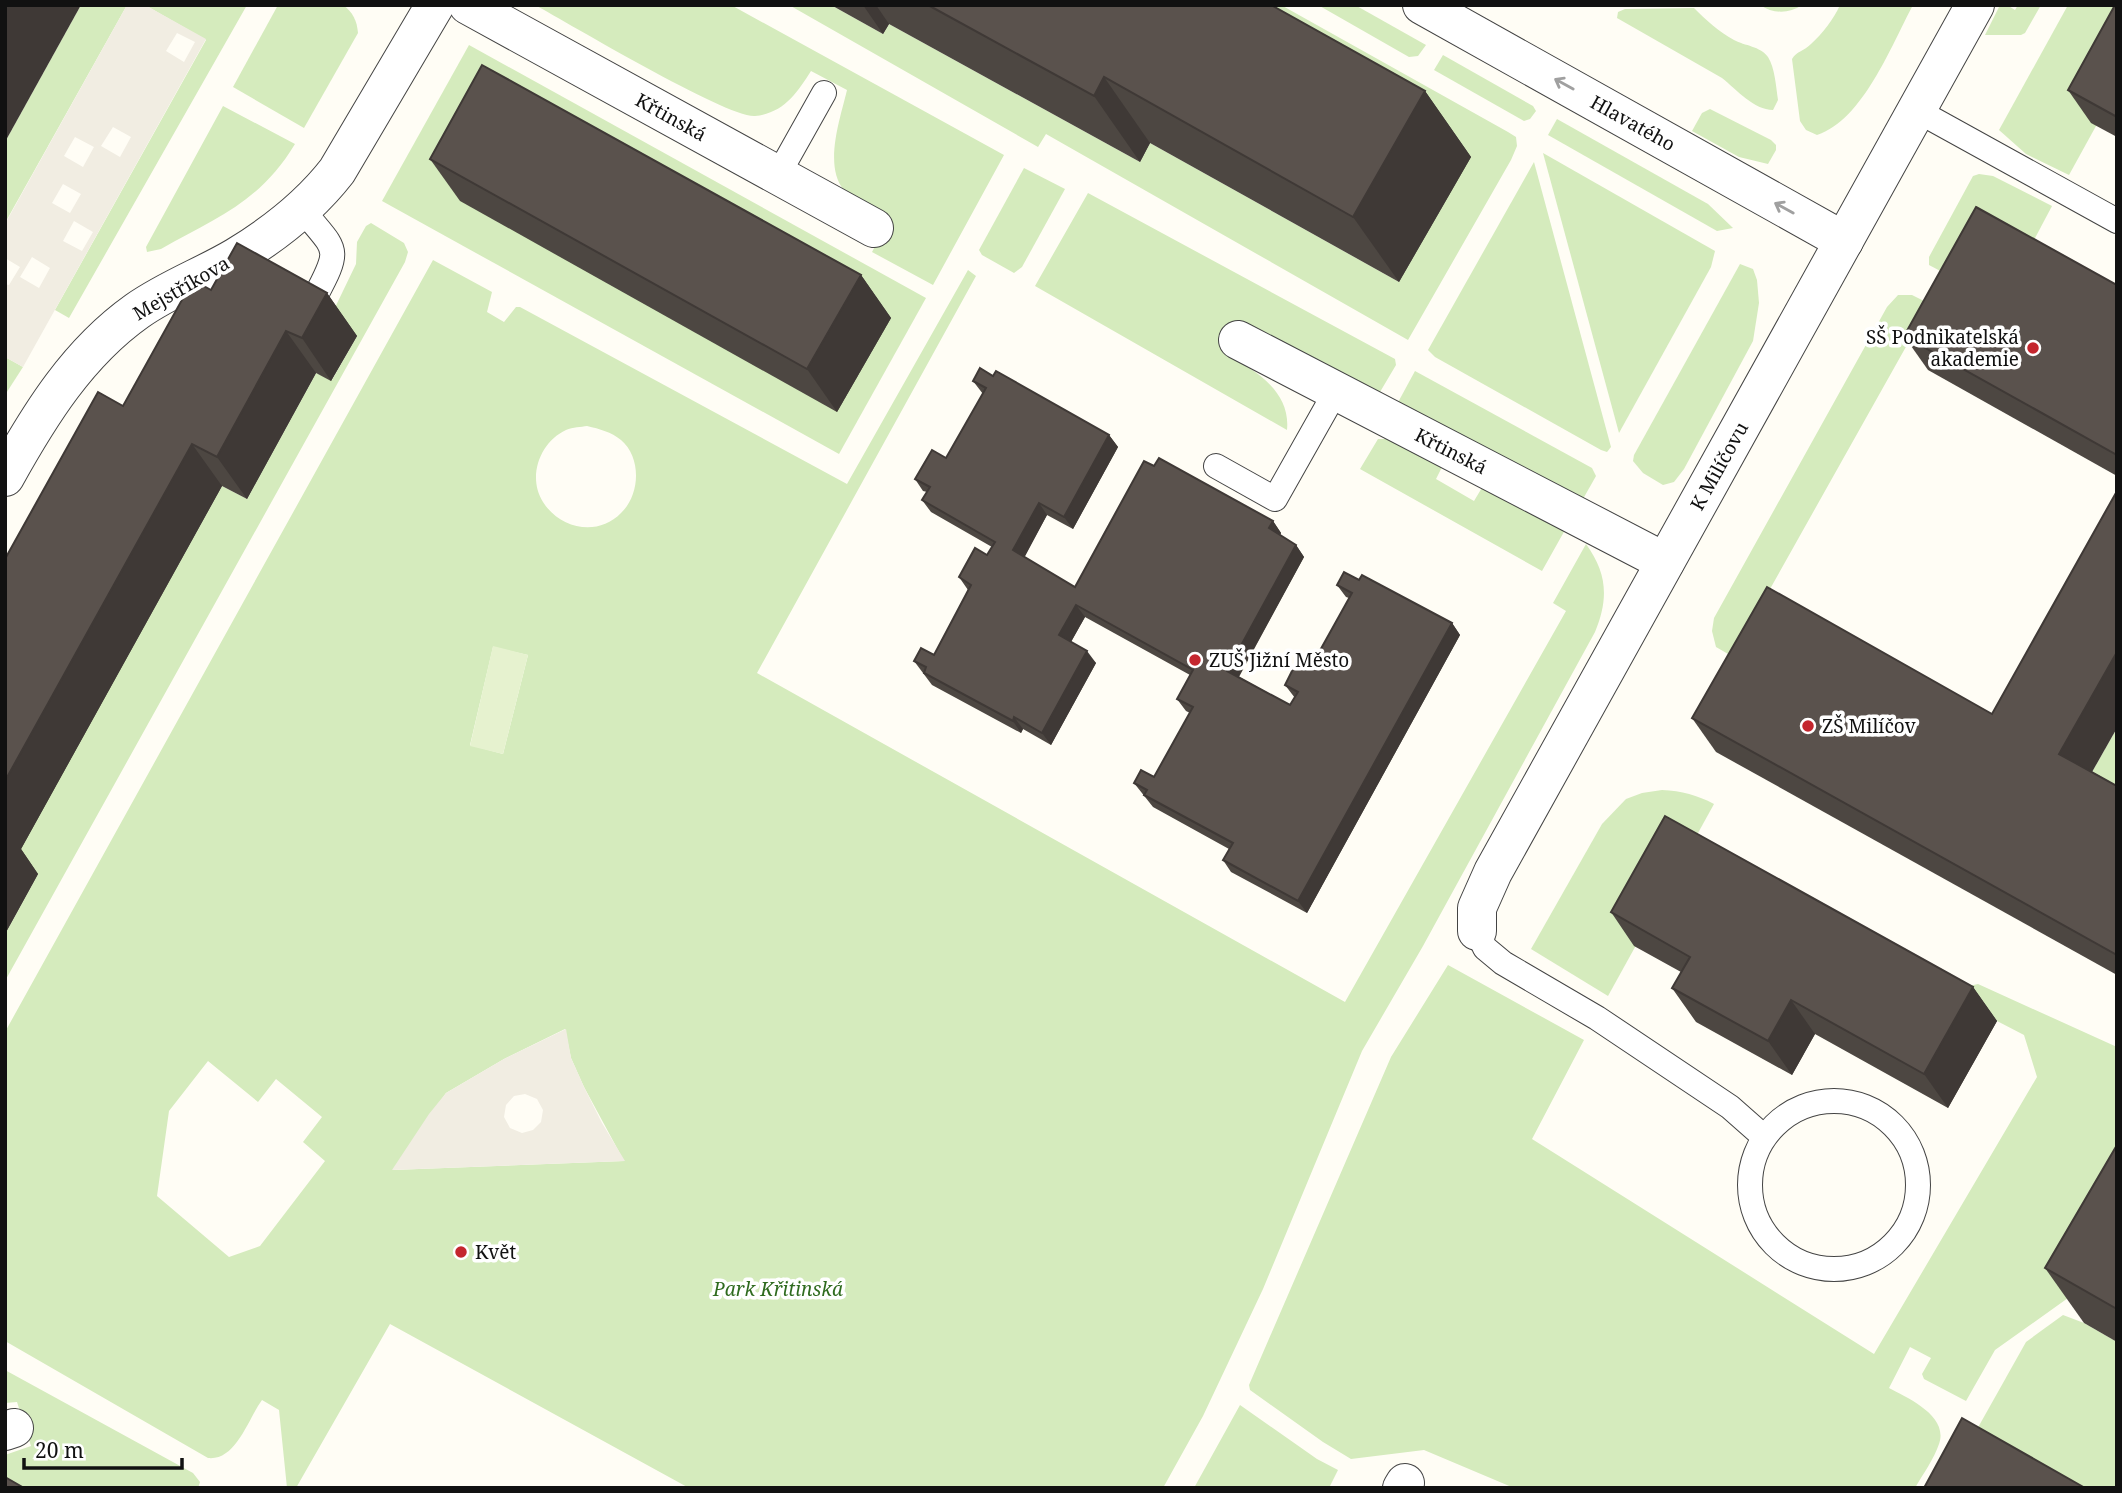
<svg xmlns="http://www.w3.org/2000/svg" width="2122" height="1493" viewBox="0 0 2122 1493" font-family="'Noto Serif',serif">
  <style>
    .green { fill: #d5ebbd; fill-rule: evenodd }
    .pitch { fill: #e6f2cf }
    .plaza { fill: #f1ede2; fill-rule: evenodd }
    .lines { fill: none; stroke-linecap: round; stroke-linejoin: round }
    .lane-casing { stroke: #444; stroke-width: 26 }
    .street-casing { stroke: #444; stroke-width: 40 }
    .lane { stroke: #fff; stroke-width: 24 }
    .street { stroke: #fff; stroke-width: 38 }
    .wall { fill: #4d4742 }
    .shaded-wall { fill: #3f3936 }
    .building { fill: #5a524d; stroke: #3f3936; stroke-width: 2 }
    .oneway { stroke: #a0a0a0 }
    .poi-dot { fill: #c4262e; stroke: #fff; stroke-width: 2.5 }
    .labels { text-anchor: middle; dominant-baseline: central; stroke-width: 7; stroke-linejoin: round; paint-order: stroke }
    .street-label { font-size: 19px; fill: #111; stroke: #fff }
    .poi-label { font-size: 19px; fill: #111; stroke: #fff; text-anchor: start }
    .park-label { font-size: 19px; font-style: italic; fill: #2f6b1f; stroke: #fff }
  </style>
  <rect width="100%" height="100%" fill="#fffdf5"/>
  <!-- green -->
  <g class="green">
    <path d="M 81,5 L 127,5 L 5,223 L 5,142 Z"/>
    <path d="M 145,5 L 247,5 L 69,318 L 55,310 L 206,40 Z"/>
    <path d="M 278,5 L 343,5 C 353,12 357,21 358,33 L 304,128 L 233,87 Z"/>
    <path d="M 535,5 L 731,5 L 1004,155 L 933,285 L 872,252 L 888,222 C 875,213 853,201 844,190 C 823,166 841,116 847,90 L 811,71 C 797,93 784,113 755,116 C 727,118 570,24 535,5 Z"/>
    <path d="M 789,5 L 831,5 L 883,34 L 889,24 L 1140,162 L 1150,143 L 1399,282 L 1470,157 L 1153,5 L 1281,5 L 1508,132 L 1516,137 L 1517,146 L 1511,160 L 1408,340 L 1046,134 L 1038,147 Z"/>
    <path d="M 1318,5 L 1355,5 L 1426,45 L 1418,56 L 1409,57 Z"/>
    <path d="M 1760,5 L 1802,5 C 1789,14 1773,14 1760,5 Z"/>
    <path d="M 1840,5 L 1913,5 C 1891,46 1863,120 1817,135 L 1806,130 L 1800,121 L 1792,59 C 1797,51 1804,51 1811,44 C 1822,34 1834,19 1840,5 Z"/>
    <path d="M 2000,5 L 2007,5 L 2015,10 L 2018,5 L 2041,5 L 2025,33 L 2021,35 L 1985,35 Z"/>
    <path d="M 2068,5 L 2117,5 L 2096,126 L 2069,175 L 2026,154 L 1999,130 Z"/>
    <path d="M 1694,8 C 1706,20 1719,32 1734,40 C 1745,46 1760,46 1768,57 C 1775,68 1776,87 1778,100 L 1773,110 C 1754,110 1737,90 1722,78 L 1617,18 L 1618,12 L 1625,9 Z"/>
    <path d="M 469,45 L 926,298 L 839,454 L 382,201 Z"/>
    <path d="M 1443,55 L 1533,106 L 1536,111 L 1530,119 L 1524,121 L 1434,70 Z"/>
    <path d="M 223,106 L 295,144 C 260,202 218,217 161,249 L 147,252 L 146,247 Z"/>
    <path d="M 1710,109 L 1771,140 L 1776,145 L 1776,150 L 1768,164 L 1739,157 L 1692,131 L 1702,113 Z"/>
    <path d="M 1557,119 L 1708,204 L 1733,228 L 1717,231 L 1548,135 Z"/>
    <path d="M 1543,153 L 1715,251 L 1711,267 L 1619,433 Z"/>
    <path d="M 1534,162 L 1611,447 L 1607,452 L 1601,450 L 1435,357 L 1428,350 Z"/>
    <path d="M 1024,168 L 1065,189 L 1022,267 L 1014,273 L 982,255 L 979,250 Z"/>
    <path d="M 1979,174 L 1993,176 L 2052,206 L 2026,255 L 1946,274 L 1929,265 L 1929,257 L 1973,176 Z"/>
    <path d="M 1088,193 L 1395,359 L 1396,365 L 1380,392 L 1378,394 L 1238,327 L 1223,352 C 1253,369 1291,390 1287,430 L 1035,286 Z"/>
    <path d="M 371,223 L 404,243 L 408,252 L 405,262 L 5,981 L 5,934 L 38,874 L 14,860 L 222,486 L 247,499 L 316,373 L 332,380 L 357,336 L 329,320 L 356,264 L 357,242 L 366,226 Z"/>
    <path d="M 433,260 L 492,292 L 487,312 L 504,322 L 516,307 L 520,307 L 847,484 L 968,270 L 976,276 L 757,673 L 1345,1002 L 1566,611 L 1553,603 L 1586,544 C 1607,573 1609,598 1595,632 L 1423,946 L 1362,1051 L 1263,1289 L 1203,1416 L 1163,1488 L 689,1488 L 390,1324 L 296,1488 L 287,1488 L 279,1410 L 262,1400 C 248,1419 236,1461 208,1458 L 5,1341 L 5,1032 ZM 587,426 C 600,429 611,432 621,440 C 642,458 640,495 621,513 C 598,537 560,529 543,502 C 527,477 540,442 566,430 C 573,427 581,427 587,426 ZM 493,647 L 528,655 L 503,754 L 470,745 ZM 565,1029 L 571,1058 L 584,1087 L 624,1161 L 393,1170 L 446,1093 L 504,1059 ZM 208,1061 L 258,1102 L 276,1079 L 322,1117 L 303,1142 L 325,1161 L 260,1246 L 229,1257 L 157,1196 L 169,1111 Z"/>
    <path d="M 1740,264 L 1753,269 L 1757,280 L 1759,303 L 1753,341 L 1684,469 L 1674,482 L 1663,485 L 1643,473 L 1633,461 L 1634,455 Z"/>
    <path d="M 1898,295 L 1912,295 L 1930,304 L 1761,605 L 1742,662 L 1716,647 L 1712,631 L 1714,618 L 1887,307 Z"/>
    <path d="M 5,357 L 23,367 L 5,395 Z"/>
    <path d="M 1415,371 L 1592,468 L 1596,476 L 1583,499 L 1396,406 Z"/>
    <path d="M 1378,439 L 1390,439 L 1443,465 L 1436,479 L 1474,501 L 1483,486 L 1565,530 L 1542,571 L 1360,469 Z"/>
    <path d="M 2117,728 L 2117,806 L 2083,788 Z"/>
    <path d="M 1662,790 C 1682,791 1697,795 1714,804 L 1608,996 L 1531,949 L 1602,824 L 1626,799 L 1642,793 Z"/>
    <path d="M 1448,965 L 1584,1040 L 1532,1139 L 1874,1354 L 2037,1077 L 2024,1035 L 1997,1021 L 1969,986 L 1978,984 L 2117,1047 L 2117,1267 L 2075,1293 L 1995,1350 L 1966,1401 L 1924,1379 L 1922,1374 L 1931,1358 L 1910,1347 L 1889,1388 C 1908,1398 1949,1416 1939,1444 C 1934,1459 1923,1474 1915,1488 L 1514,1488 L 1424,1450 L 1351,1459 L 1323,1442 L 1250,1390 L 1249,1385 L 1391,1057 Z"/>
    <path d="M 2063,1315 L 2084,1323 L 2117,1342 L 2117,1488 L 1944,1488 L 2026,1342 Z"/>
    <path d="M 5,1370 L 193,1473 L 200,1482 L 198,1488 L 5,1488 L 5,1455 L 31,1446 L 17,1402 L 5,1403 Z"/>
    <path d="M 1240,1405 L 1317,1459 L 1338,1470 L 1329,1488 L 1194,1488 Z"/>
  </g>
  <!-- pitch -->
  <path class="pitch" d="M 493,646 L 528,655 L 503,754 L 470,746 Z"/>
  <!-- plaza -->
  <g class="plaza">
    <path d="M 127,5 L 145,5 L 206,39 L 23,367 L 5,357 L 5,284 L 9,285 L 20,267 L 5,258 L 5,224 ZM 177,33 L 195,42 L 184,62 L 166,51 ZM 113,127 L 131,137 L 120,157 L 101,146 ZM 75,137 L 94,147 L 83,167 L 64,156 ZM 63,184 L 81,194 L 70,213 L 52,203 ZM 74,221 L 93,232 L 82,251 L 63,241 ZM 32,257 L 50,268 L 39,288 L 20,277 Z"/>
    <path d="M 566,1029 L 571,1058 L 584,1087 L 602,1123 L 625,1161 L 392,1170 L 429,1114 L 446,1093 L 504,1059 ZM 525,1094 L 537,1099 L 543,1110 L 541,1122 L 533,1130 L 522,1133 L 510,1128 L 504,1117 L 506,1105 L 514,1096 Z"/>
  </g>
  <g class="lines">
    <!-- lane casing -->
    <g class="lane-casing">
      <g id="lane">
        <path d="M 1916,110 L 2117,221"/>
        <path d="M 778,175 L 824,93"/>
        <path d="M 302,209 C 335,251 343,245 316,295"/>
        <path d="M 1216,466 L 1275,499 L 1336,391"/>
        <path d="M 1477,931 L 1485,948 L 1503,963 L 1597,1018 L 1730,1107 L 1764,1137"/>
        <circle cx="1834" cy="1185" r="84"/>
      </g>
    </g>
    <!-- street casing -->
    <g class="street-casing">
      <g id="street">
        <path d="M 468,5 L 874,228"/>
        <path d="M 1422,5 L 1844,241"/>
        <path d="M 1238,340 L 1665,562"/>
        <path d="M 5,477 C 40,414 78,353 137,311 C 168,289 204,276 236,257 C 274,234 309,207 337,171 L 435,5"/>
        <path d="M 1477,931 L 1477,908 L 1493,872 L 1975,5"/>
        <path d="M 5,1431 L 14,1428"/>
        <path d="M 1402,1488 L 1405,1483"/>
      </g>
    </g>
    <!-- lane -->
    <use href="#lane" class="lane"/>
    <!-- street -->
    <use href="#street" class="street"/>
  </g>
  <!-- wall -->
  <g class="wall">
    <path d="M 831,5 L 1271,5 L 1425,91 L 1471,157 L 1399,282 L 1150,143 L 1140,162 L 889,24 L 883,34 Z"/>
    <path d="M 2117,5 L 2117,137 L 2091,123 L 2068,90 Z"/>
    <path d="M 430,159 L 861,275 L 891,318 L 837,412 L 460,201 Z"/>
    <path d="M 2117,285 L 2117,476 L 1928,370 L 1904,336 Z"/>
    <path d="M 211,290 L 327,293 L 357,336 L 331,381 L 316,373 L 247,499 L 222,486 L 21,849 L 38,874 L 5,934 L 5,559 Z"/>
    <path d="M 993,376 L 1109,435 L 1118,447 L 1073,529 L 1047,515 L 1024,557 L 1075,587 L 1154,466 L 1273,521 L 1281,533 L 1280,535 L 1296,545 L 1304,557 L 1239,677 L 1290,705 L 1295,698 L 1285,685 L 1313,663 L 1349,598 L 1346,597 L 1337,585 L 1359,580 L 1452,623 L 1460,635 L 1307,913 L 1231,872 L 1223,860 L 1229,849 L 1153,807 L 1134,783 L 1154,777 L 1190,713 L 1186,711 L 1177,699 L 1190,675 L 1085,617 L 1071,642 L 1096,663 L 1051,745 L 1023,729 L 1021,733 L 932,685 L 914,661 L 934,655 L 968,590 L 959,577 L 987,555 L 992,547 L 931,512 L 922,500 L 927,492 L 923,491 L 915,479 L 946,458 L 983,394 L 973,381 Z"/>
    <path d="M 1992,714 L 2117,786 L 2117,975 L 1716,752 L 1692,718 Z"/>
    <path d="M 1611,912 L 1973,987 L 1997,1021 L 1948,1108 L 1815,1034 L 1792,1075 L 1696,1022 L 1672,988 L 1681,972 L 1634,946 Z"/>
    <path d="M 2117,1145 L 2117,1342 L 2084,1323 L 2045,1268 Z"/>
  </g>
  <!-- shaded-wall -->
  <g class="shaded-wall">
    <path d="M 5,5 L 81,5 L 5,142 Z"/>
    <path d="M 863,5 L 876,5 L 889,24 L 883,34 Z"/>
    <path d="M 1104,77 L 1150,143 L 1140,162 L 1094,96 Z"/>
    <path d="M 1425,91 L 1471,157 L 1399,282 L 1353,217 Z"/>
    <path d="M 861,275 L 891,318 L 837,412 L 807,369 Z"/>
    <path d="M 327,293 L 357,336 L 331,381 L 302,338 Z"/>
    <path d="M 286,331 L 316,373 L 247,499 L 217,457 Z"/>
    <path d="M 1109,435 L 1118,447 L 1073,529 L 1064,517 Z"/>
    <path d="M 192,444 L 222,486 L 21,849 L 38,874 L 5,934 L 5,781 Z"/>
    <path d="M 1039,503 L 1047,515 L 1022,562 L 1013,550 Z"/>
    <path d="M 1273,521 L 1281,533 L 1277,541 L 1269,528 Z"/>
    <path d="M 1296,545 L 1304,557 L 1235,683 L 1227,671 Z"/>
    <path d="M 1076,605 L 1085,617 L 1068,647 L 1059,635 Z"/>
    <path d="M 1452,623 L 1460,635 L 1307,913 L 1298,901 Z"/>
    <path d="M 1087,651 L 1096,663 L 1051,745 L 1042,733 Z"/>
    <path d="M 2117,652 L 2117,728 L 2083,788 L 2059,754 Z"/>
    <path d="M 1014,717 L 1023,729 L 1021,733 L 1013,721 Z"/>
    <path d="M 1973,987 L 1997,1021 L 1948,1108 L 1924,1074 Z"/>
    <path d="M 1791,1000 L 1815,1034 L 1792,1075 L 1768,1041 Z"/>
  </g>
  <!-- building -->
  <g class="building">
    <path d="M 928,5 L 1271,5 L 1425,91 L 1353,217 L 1104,77 L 1094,96 Z"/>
    <path d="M 2115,5 L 2117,5 L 2117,117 L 2068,90 Z"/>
    <path d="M 482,65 L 861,275 L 807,369 L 430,159 Z"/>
    <path d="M 1976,207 L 2117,285 L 2117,455 L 1904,336 Z"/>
    <path d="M 237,243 L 327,293 L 302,338 L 286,331 L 217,457 L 192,444 L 5,781 L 5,559 L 98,392 L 123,406 L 193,280 L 211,290 Z"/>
    <path d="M 980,368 L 993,376 L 996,371 L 1109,435 L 1064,517 L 1039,503 L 1013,550 L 1075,587 L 1144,461 L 1154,466 L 1159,458 L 1273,521 L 1269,528 L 1296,545 L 1227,671 L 1290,705 L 1298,692 L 1285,685 L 1300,655 L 1313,663 L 1352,593 L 1337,585 L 1344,572 L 1359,580 L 1362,575 L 1452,623 L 1298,901 L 1223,860 L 1233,843 L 1144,795 L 1147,790 L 1134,783 L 1141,770 L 1154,777 L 1193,707 L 1177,699 L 1193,670 L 1076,605 L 1059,635 L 1087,651 L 1042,733 L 1014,717 L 1013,721 L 924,673 L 926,667 L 914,661 L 921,648 L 934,655 L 971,585 L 959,577 L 975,548 L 987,555 L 995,542 L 922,500 L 930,487 L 915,479 L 932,450 L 946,458 L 986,388 L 973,381 Z"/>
    <path d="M 2117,491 L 2117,652 L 2059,754 L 2117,786 L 2117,955 L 1692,718 L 1767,587 L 1992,714 Z"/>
    <path d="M 1665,816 L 1973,987 L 1924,1074 L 1791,1000 L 1768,1041 L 1672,988 L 1690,957 L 1611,912 Z"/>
    <path d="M 2117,1145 L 2117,1309 L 2045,1268 Z"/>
    <path d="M 1962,1418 L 2085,1488 L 1924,1488 Z"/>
    <path d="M 5,1477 L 24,1488 L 5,1488 Z"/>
  </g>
  <!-- one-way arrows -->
  <defs><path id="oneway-shaft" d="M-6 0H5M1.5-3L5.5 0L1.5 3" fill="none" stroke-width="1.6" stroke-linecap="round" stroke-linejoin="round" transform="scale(1.75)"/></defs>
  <g class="oneway">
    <use href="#oneway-shaft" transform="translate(1564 84) rotate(-151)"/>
    <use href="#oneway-shaft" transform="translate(1784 208) rotate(-151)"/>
  </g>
  <!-- markers -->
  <g class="poi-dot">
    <circle cx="2033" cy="348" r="7"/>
    <circle cx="1195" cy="660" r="7"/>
    <circle cx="1808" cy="726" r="7"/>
    <circle cx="461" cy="1252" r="7"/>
  </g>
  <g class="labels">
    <!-- street labels -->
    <g class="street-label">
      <text transform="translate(671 117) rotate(29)">Křtinská</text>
      <text transform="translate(1633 123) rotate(29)">Hlavatého</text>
      <text transform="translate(181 288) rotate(-30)">Mejstříkova</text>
      <text transform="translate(1451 451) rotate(27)">Křtinská</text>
      <text transform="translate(1719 466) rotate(-61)">K Milíčovu</text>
    </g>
    <!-- poi labels -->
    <g class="poi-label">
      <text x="2019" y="337" text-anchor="end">SŠ Podnikatelská<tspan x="2019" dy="22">akademie</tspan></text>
      <text x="1209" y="660">ZUŠ Jižní Město</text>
      <text x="1822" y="726">ZŠ Milíčov</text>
      <text x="475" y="1252">Květ</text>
    </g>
    <!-- park labels -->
    <g class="park-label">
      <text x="778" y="1289">Park Křitinská</text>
    </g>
  </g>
  <!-- border -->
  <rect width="2122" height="1493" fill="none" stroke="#111111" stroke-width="14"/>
  <!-- scale -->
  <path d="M24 1458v10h158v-10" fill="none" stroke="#111111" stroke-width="3.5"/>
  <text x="35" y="1458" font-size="21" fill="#111111" stroke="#ffffff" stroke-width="5" paint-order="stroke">20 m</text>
</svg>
